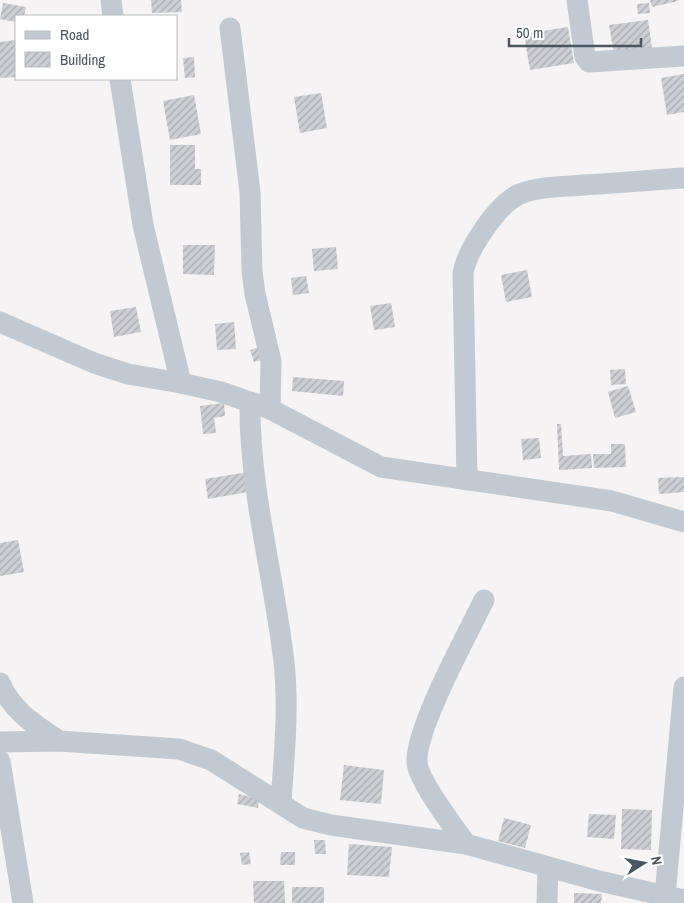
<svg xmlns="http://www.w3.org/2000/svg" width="684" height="903" viewBox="0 0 684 903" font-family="'Archivo Narrow',sans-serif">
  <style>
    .building { fill: url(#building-hatch) }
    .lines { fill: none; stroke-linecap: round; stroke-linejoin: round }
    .minor { stroke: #c1cad2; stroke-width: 21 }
  </style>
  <defs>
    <pattern id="building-hatch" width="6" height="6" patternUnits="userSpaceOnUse" patternTransform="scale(1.25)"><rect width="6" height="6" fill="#cdcfd5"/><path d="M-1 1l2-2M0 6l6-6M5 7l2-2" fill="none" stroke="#a8abb0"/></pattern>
  </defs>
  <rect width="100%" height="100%" fill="#f5f3f3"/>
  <!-- building -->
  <g class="building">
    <path d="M 151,0 L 181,0 L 182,12 L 152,13 Z"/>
    <path d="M 650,0 L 678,0 L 678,1 L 652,7 Z"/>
    <path d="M 3,3 L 26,7 L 24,16 L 16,16 L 16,22 L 0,19 Z"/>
    <path d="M 649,3 L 650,13 L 638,14 L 637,4 Z"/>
    <path d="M 648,20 L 652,49 L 614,54 L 609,25 Z"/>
    <path d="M 568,27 L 574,63 L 530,70 L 524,34 Z"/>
    <path d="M 16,40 L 16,77 L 0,78 L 0,42 Z"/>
    <path d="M 194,57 L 195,77 L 185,78 L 183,58 Z"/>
    <path d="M 684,74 L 684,112 L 667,115 L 661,78 Z"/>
    <path d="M 321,93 L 327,128 L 300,133 L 294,97 Z"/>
    <path d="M 194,95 L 201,134 L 170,140 L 163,101 Z"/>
    <path d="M 170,145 L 195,145 L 195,169 L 201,169 L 201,185 L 170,185 Z"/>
    <path d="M 183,245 L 215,245 L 214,275 L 183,274 Z"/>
    <path d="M 336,247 L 338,269 L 314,271 L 312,249 Z"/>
    <path d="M 527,270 L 532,297 L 506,302 L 501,275 Z"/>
    <path d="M 306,276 L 309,293 L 293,295 L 291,278 Z"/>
    <path d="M 391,303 L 395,327 L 374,330 L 370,306 Z"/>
    <path d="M 136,307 L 141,332 L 114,337 L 110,311 Z"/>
    <path d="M 234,322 L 236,349 L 217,350 L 215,324 Z"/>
    <path d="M 270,344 L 274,357 L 254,362 L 250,350 Z"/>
    <path d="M 625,369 L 626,384 L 611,385 L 610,370 Z"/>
    <path d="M 293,377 L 344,381 L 343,396 L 292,391 Z"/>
    <path d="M 628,386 L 636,412 L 615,418 L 608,392 Z"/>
    <path d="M 224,403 L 225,416 L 214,418 L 216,433 L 203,434 L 200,406 Z"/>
    <path d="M 557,424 L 561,424 L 563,456 L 591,454 L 592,468 L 559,470 Z"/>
    <path d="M 539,438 L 541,458 L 523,460 L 521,439 Z"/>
    <path d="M 611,444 L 625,444 L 626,467 L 594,468 L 593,454 L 611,454 Z"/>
    <path d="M 255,471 L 259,490 L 208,499 L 205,479 Z"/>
    <path d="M 684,477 L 684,492 L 659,494 L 658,478 Z"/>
    <path d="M 18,540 L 24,572 L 0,576 L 0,543 Z"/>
    <path d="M 344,765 L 384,770 L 381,804 L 340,800 Z"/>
    <path d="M 239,794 L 259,799 L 258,808 L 237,804 Z"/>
    <path d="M 622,809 L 652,810 L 651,850 L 621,849 Z"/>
    <path d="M 589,814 L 616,815 L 614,839 L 587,837 Z"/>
    <path d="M 504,818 L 531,825 L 525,848 L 498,841 Z"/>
    <path d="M 314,840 L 325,840 L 326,854 L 315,854 Z"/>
    <path d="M 349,844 L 392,847 L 389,877 L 347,875 Z"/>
    <path d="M 249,852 L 251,864 L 242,865 L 240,853 Z"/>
    <path d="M 281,852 L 295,852 L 295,865 L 280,865 Z"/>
    <path d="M 253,881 L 284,881 L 285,903 L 254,903 Z"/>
    <rect x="292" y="887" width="32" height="16"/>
    <path d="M 574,893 L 602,894 L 601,903 L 574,903 Z"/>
  </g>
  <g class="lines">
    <!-- minor -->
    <g class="minor">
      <path d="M 111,0 L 113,16"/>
      <path d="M 577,0 L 585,57 L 589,62 L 684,56"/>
      <path d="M 230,28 L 250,192 L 252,271 L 255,294 L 271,361 L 270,409"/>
      <path d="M 120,79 L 143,225 L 181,383"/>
      <path d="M 0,322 L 94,363 L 128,374 L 181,383 L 221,392 L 270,409 L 381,467 L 612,501 L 684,522"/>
      <path d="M 250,402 C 249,490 274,575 284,662 C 289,709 284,757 281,803"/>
      <path d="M 467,480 L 463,273 C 467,250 498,203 520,194 C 540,186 563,187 584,185 C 618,183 651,180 684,178"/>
      <path d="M 0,683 C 11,710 35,725 59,741"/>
      <path d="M 0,742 L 59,741 L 179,749 L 211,760 L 303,818 L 331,825 L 466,844 L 599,881 L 684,900"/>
      <path d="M 0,761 L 23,903"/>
      <path d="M 466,844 C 454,827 418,781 417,762 C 415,729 468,633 484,600"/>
      <path d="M 665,896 L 684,687"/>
      <path d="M 547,903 L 548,867"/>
    </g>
  </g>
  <!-- legend -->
  <rect x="15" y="15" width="162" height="65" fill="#ffffff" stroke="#b7bbc0"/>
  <rect x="25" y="31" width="25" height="8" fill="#c1cad2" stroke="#b7bbc0"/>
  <text x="60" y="40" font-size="15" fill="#4a5661">Road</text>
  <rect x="25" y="52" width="25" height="15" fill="url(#building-hatch)" stroke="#b7bbc0"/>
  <text x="60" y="65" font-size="15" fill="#4a5661">Building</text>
  <!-- north arrow -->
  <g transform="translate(644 863) rotate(79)" stroke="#ffffff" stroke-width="4" paint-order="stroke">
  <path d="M0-4L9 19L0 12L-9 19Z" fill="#4a5661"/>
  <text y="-8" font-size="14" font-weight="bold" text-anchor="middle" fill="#4a5661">N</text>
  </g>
  <!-- scale -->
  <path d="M509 38v8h132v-8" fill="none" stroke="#4a5661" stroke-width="2.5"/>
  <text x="516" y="38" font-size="15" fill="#4a5661" stroke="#ffffff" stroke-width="4" paint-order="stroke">50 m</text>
</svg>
